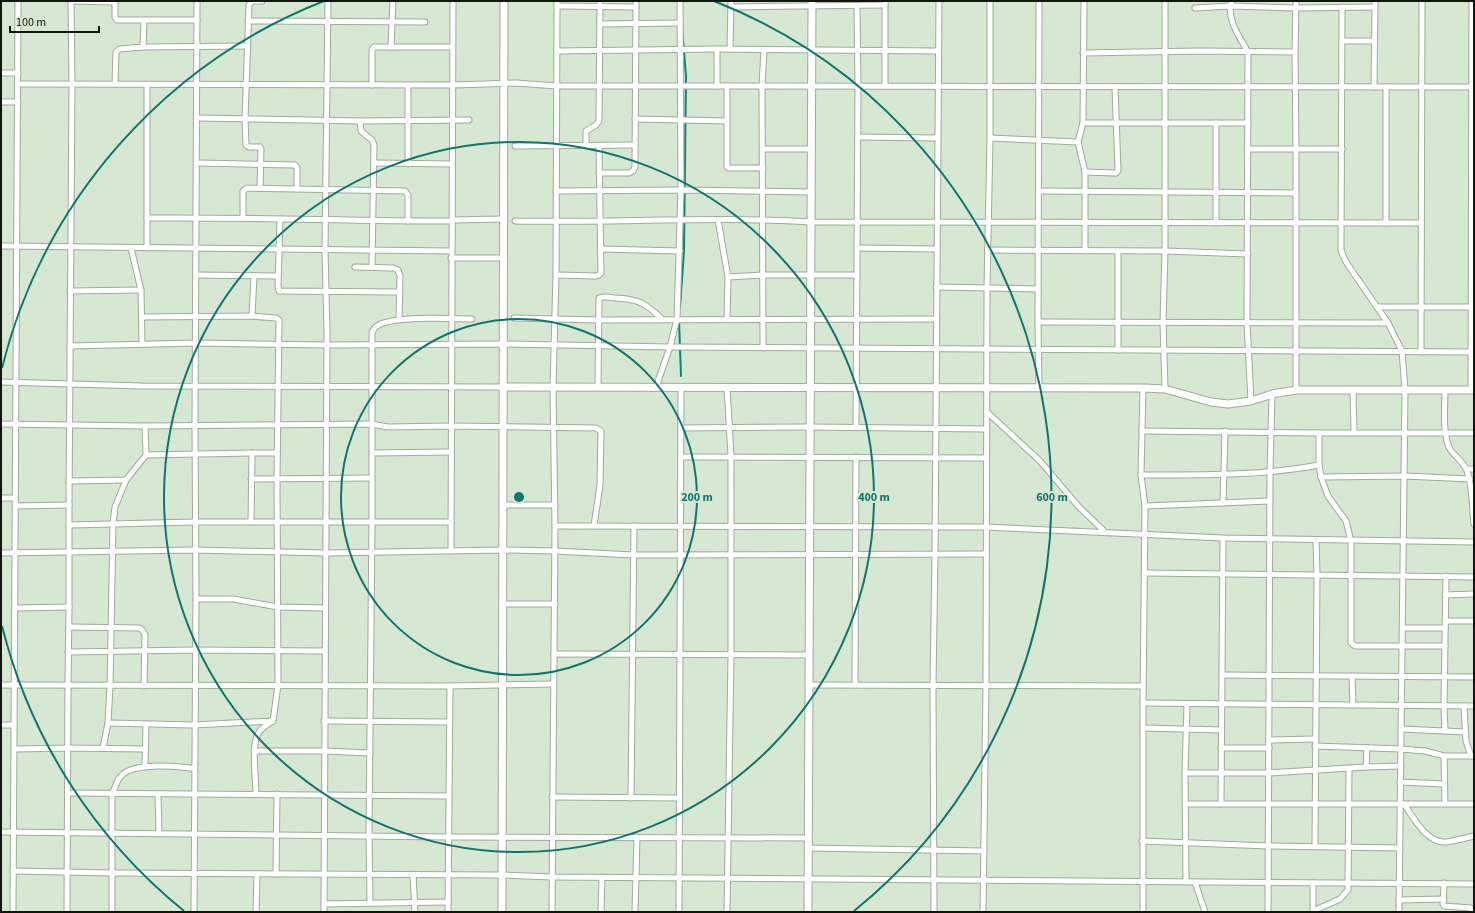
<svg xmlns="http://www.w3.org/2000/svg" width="1475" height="913" viewBox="0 0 1475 913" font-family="'Source Sans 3',sans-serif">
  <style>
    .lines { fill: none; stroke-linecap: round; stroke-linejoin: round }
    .stream { stroke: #08857e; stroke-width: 2 }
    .minor-casing { stroke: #9dad99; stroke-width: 7 }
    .tertiary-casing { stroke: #9dad99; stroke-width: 9 }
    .secondary-casing { stroke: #9dad99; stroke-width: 9 }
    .minor { stroke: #fff; stroke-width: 5 }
    .tertiary { stroke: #fff; stroke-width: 7 }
    .secondary { stroke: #fff; stroke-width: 7 }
    .ring { fill: none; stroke: #0f766e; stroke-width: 2 }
    .centre { fill: #0f766e; stroke: #d6e7d2; stroke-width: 2 }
    .ring-label { font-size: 12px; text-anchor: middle; font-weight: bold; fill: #0f766e; stroke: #d6e7d2; stroke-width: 4; stroke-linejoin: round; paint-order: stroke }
  </style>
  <rect width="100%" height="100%" fill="#d6e7d2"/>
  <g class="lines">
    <!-- stream -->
    <g class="stream">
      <path d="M 680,307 L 684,251 L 686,76 L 682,28"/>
      <path d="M 679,320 L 681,376"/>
    </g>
    <!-- minor casing -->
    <g class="minor-casing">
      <g id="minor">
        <path d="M 71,1 L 115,2"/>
        <path d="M 115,1 L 115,17 L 117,20 L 197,20"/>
        <path d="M 1039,1 L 1038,322 L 1039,388"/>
        <path d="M 1084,1 L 1083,123 L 1078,142 L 1085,172 L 1085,251"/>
        <path d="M 1165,1 L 1165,251 L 1163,322 L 1165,389"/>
        <path d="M 1232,1 C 1225,17 1240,38 1248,52 L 1247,322 L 1251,401"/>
        <path d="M 557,6 L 636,7"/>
        <path d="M 731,7 L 885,5"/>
        <path d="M 1342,7 L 1341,250 L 1344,258 L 1348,265 L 1388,323 L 1402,351 L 1405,390 L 1399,912"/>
        <path d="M 1195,8 L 1230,6 L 1296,8 L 1375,7"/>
        <path d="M 248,21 L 425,22"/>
        <path d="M 600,24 L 680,23"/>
        <path d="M 1342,41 L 1374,41"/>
        <path d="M 143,47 L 144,21"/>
        <path d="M 391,47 L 393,1"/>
        <path d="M 717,49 L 717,86"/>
        <path d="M 730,49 L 731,1"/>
        <path d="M 557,51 L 717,49 L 938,51"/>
        <path d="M 1083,53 L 1199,51 L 1295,52"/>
        <path d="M 1,73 L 18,73"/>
        <path d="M 18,84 L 452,85 L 516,83 L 557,86 L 680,86 L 1471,87"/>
        <path d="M 115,84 L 116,52 L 119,49 L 143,47 L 247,46"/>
        <path d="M 372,85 L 372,50 L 374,47 L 452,47"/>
        <path d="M 727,86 L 727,167 L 729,168 L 763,168"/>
        <path d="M 885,86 L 885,1"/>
        <path d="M 1374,87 L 1375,1"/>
        <path d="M 1,102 L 18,102"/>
        <path d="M 197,118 L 360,121 L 469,120"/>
        <path d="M 635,119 L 727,121"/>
        <path d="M 360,121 L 361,131 L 372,140 L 374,145 L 372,267"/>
        <path d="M 1083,123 L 1248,123"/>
        <path d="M 858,137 L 938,138"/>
        <path d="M 990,138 L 1078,142"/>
        <path d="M 515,146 L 635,145"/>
        <path d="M 586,146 L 586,131 L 596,125 L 599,121 L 600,1"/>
        <path d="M 763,149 L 811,149"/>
        <path d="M 1248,149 L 1342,149"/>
        <path d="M 197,163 L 295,165 L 297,168 L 297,189"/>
        <path d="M 374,163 L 452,164"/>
        <path d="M 408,164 L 408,85"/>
        <path d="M 1085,172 L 1116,173 L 1118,171 L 1115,87"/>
        <path d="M 599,173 L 629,173 L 633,171 L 635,167 L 636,1"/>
        <path d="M 260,188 L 261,149 L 260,147 L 249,147 L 246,145 L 245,119 L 249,5 L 252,1 L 262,1"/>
        <path d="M 556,191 L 681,190 L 811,192"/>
        <path d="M 1039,191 L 1296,193"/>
        <path d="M 147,218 C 248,217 350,221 452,221"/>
        <path d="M 243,218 L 243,191 L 247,188 L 405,191 L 408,195 L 408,221"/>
        <path d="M 280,219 L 278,286 L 279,291 L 399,292"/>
        <path d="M 452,220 L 503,219"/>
        <path d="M 718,220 L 728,277 L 727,319"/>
        <path d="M 515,221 C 613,223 712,216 811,222 L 1421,223"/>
        <path d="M 1216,223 L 1216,123"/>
        <path d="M 1386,223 L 1386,87"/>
        <path d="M 1,246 L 451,251"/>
        <path d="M 131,248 L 141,290 L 142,344"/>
        <path d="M 147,248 L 147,85"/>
        <path d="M 857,248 L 937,249"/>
        <path d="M 601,249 L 680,251"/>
        <path d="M 988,250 L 1165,251 L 1248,254"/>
        <path d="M 1118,251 L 1118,350"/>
        <path d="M 451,258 L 503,258"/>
        <path d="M 355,267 L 393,268 L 398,270 L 400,276 L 399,319"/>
        <path d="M 196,275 L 278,276"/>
        <path d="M 556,275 L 596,276 L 599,275 L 601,273 L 599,146"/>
        <path d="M 728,277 L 763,275 L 857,275"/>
        <path d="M 936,287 L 1038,289"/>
        <path d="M 70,291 L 141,290"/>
        <path d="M 1377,307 L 1471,307"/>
        <path d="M 252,316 L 254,276"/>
        <path d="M 142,317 L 252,316 L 276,318 L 279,320 L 277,479 L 278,685 L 273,721 C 266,725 258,730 256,739 C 252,751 256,780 256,794"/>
        <path d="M 514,318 L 598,320 L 937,319"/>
        <path d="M 1038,322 L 1388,323"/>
        <path d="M 70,346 L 196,343 L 327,345 L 503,344 L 670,347 L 1471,352"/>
        <path d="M 763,348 L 762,86 L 764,50"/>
        <path d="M 1421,352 L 1422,1"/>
        <path d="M 1,382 L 142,386 L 504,387"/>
        <path d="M 598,387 L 599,298 C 604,296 609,297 615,298 C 639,299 645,303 662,319"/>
        <path d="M 656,387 L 670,347 L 677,319 L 681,190 L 680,1"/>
        <path d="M 1143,388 L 1141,475 L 1145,506 L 1143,703 L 1143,912"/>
        <path d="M 1296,390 L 1296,148 L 1295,52 L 1296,1"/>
        <path d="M 1353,390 L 1354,432"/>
        <path d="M 1445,390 C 1445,406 1442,435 1450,449 C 1455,457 1464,462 1467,471 C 1473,487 1472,507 1474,524"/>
        <path d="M 1471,390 L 1472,1"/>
        <path d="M 987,412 L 1040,461 L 1079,507 L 1105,532"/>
        <path d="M 1,424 L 145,426 L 371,424 L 388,427 L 451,426 L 596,428 L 601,431 L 600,485 L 594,526"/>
        <path d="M 856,427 L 858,86 L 857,6"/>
        <path d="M 681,428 L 810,427 L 987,429"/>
        <path d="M 1142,431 L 1319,433 L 1474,433"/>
        <path d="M 1319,433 L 1319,465 L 1321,477 L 1328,496 L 1346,521 L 1351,541 L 1351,643 L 1355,646 L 1445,646"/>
        <path d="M 372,453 L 451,452"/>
        <path d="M 146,455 L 252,453"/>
        <path d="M 681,457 L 986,458"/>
        <path d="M 1467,469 L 1474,469"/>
        <path d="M 1141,475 C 1201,475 1260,476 1319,465"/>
        <path d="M 1321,477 L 1405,476 L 1470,479"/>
        <path d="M 251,479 L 372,478"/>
        <path d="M 69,481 L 126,480 L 146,455 L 145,426"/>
        <path d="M 1,498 L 15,498"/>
        <path d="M 1223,503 L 1225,431"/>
        <path d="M 503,505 L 555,505"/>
        <path d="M 15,506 L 69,505"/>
        <path d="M 1145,506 L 1270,501"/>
        <path d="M 251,522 L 252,453 L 277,453"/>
        <path d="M 69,525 L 195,522 L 451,522"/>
        <path d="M 555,526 L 985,527 L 1223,538 L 1474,542"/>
        <path d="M 451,551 L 453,1"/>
        <path d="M 1,553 L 195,550 L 326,553 L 503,550 L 555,551 L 633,555 L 986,554"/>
        <path d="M 1144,573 L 1474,577"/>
        <path d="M 1445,595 L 1474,594"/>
        <path d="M 196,599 L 233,599 L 278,607 L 325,608"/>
        <path d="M 502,604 L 555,604"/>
        <path d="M 16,608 L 69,607"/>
        <path d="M 1445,621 L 1474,621"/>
        <path d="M 69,627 L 140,628 L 143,631 L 145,635 L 144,686"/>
        <path d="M 1403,628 L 1445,628"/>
        <path d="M 68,652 L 195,650 L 325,651"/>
        <path d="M 554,654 L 809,655"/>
        <path d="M 1222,675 L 1474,677"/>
        <path d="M 1352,676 L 1353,705"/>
        <path d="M 1,685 L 450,686 L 553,684"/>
        <path d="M 809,685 L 1143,686"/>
        <path d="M 855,685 L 856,457"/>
        <path d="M 1143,703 L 1474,706"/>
        <path d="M 1464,706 L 1466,741 L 1471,756"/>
        <path d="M 324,721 L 449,722"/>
        <path d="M 108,723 L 194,725 L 272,721"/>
        <path d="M 1,725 L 14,725"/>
        <path d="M 1143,728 L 1221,730"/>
        <path d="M 1401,729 L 1445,731 L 1444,706 L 1446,576"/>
        <path d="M 1445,731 L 1464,732"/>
        <path d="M 1269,740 L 1315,739"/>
        <path d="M 1315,746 L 1401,749 L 1425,751 L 1444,756 L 1474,756"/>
        <path d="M 103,748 L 108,723 L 110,686 L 113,524 L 115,507 L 126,480"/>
        <path d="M 1221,748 L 1269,748"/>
        <path d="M 1367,748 L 1366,767 L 1401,766"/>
        <path d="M 14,749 L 68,748 L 145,749"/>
        <path d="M 254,751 L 324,751 L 370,753"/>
        <path d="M 1444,756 L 1445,804"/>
        <path d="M 145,766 L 146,724"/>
        <path d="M 1185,773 L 1268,773 L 1366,767"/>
        <path d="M 1400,782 L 1444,784"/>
        <path d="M 68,793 L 449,796"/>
        <path d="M 158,794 L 159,833"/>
        <path d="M 552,797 L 679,798"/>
        <path d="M 631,798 L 634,526"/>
        <path d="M 1185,804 L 1474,804"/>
        <path d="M 1221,804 L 1223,538"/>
        <path d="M 1404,804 C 1413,817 1427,844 1446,842 C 1455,841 1465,838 1474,836"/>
        <path d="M 1,832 L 449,837 L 808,838"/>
        <path d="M 1142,841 L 1268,846 L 1400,848"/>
        <path d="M 1315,847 L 1317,574 L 1316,540"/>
        <path d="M 808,848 L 984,851"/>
        <path d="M 13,871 L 112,873 L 502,875 L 552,877 L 1474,884"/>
        <path d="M 276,874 L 277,794"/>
        <path d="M 413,875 L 415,912"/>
        <path d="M 1186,882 L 1185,773 L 1187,704"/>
        <path d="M 1195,882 L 1205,912"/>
        <path d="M 1444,883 L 1443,904 L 1444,906 L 1471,908 L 1472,912"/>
        <path d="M 1399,900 L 1444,899"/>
        <path d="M 370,903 L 369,835 L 372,522 L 372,333 C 373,330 374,328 377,326 C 393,315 451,319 472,319"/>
        <path d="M 324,904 L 448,902"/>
        <path d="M 1313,911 L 1340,899 L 1348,890 L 1349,768"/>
        <path d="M 13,912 L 18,1"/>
        <path d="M 67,912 L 68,686 L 69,607 L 69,505 L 72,84 L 71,1"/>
        <path d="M 112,912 L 112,794 C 115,789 116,782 120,777 C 132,761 176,767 194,768"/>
        <path d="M 194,912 L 196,599 L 195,426 L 197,1"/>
        <path d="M 256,912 L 257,874"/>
        <path d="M 324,912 L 327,332 L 325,250 L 328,1"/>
        <path d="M 448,912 L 450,686"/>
        <path d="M 552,912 L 555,526 L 553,387 L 556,275 L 557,1"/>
        <path d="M 601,912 L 602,878"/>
        <path d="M 635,912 L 637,837"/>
        <path d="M 679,912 L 681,387"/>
        <path d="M 727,912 L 731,655 L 731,456 L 727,387"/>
        <path d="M 934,912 L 933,685 L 935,554 L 939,1"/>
        <path d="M 983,912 L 986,685 L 987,288 L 990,138 L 990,1"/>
        <path d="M 1268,912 L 1270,472 L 1272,394"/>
        <path d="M 1313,912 L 1313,883"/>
      </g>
    </g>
    <!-- tertiary casing -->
    <g class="tertiary-casing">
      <path id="tertiary" d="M 808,912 L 812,1"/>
    </g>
    <!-- secondary casing -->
    <g class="secondary-casing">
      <g id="secondary">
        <path d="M 504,387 L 1143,388 L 1165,389 L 1211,402 L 1228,404 L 1251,401 L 1272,394 L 1296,390 L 1474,390"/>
        <path d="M 502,912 L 504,1"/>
      </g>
    </g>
    <!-- minor -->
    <use href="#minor" class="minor"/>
    <!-- tertiary -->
    <use href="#tertiary" class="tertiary"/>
    <!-- secondary -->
    <use href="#secondary" class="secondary"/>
  </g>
  <!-- distance rings -->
  <g class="ring">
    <circle cx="519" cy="497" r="178"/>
    <circle cx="519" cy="497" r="355"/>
    <path d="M184 911A533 533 0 0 1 2 626M2 368A533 533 0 0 1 324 1M714 1A533 533 0 0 1 854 911"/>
  </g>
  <circle cx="519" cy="497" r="6" class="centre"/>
  <g class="ring-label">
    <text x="697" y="501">200 m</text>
    <text x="874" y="501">400 m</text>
    <text x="1052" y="501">600 m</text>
  </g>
  <!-- border -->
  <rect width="1475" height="913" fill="none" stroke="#10160e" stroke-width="4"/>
  <!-- scale -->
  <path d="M10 26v6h89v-6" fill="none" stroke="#10160e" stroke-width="2"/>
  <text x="16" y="26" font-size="12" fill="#10160e" stroke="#d6e7d2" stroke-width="3" paint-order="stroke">100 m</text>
</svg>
